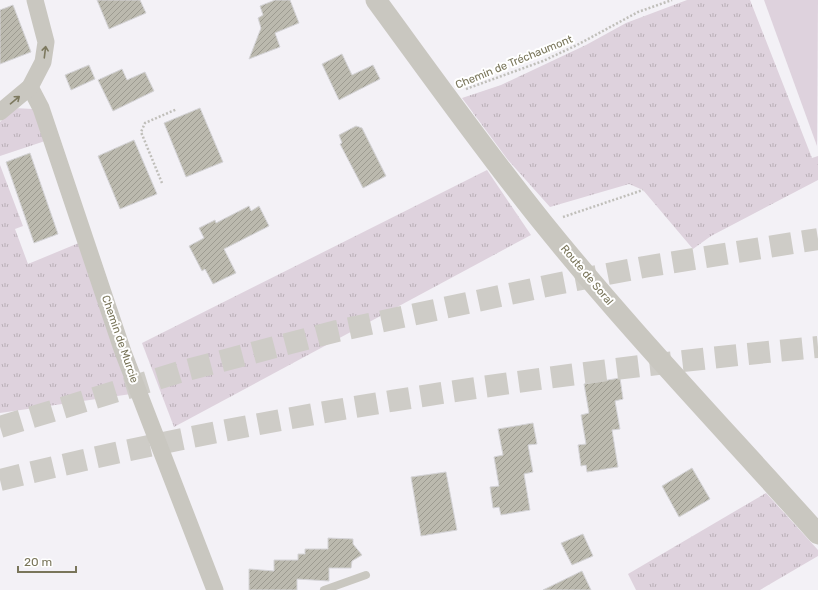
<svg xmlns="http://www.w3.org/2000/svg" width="818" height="590" viewBox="0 0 818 590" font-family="Rubik,sans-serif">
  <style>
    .grass { fill: url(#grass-tufts) }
    .pitch { fill: #ded2dd }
    .building { fill: url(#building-hatch); stroke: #d5d4d7 }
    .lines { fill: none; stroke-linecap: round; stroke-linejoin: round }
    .motorway-tunnel { stroke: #ceccc7; stroke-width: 22; stroke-dasharray: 22 11; stroke-linecap: butt }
    .path { stroke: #c0bfba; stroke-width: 2.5; stroke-dasharray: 2 2; stroke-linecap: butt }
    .service { stroke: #c9c7c0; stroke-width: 8 }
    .minor { stroke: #c9c7c0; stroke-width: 17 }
    .tertiary { stroke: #c9c7c0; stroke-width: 21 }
    .oneway { stroke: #7d795f }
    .labels { text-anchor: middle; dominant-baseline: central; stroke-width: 4; stroke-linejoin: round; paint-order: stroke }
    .street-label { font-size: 11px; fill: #79755a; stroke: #fff }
  </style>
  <defs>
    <pattern id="grass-tufts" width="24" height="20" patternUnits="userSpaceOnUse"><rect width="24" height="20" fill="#ded2dd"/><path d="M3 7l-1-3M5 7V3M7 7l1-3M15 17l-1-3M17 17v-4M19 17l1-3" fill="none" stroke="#b9afb6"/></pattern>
    <pattern id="building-hatch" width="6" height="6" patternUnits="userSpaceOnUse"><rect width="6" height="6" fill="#bbb9ae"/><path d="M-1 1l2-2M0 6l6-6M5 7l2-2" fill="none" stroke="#9d9b91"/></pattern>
  </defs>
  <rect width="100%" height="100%" fill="#f3f1f6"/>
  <!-- grass -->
  <g class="grass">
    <path d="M 687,0 L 750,0 L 812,158 L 818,156 L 818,180 L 711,236 L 693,249 L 643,190 L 629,184 L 550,207 L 508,160 L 462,98 L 501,85 L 586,45 L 626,23 Z"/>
    <path d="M 14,108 L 33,109 L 51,139 L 0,156 L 0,122 Z"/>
    <path d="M 0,165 L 23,226 L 15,229 L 28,264 L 86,240 L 138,393 L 0,413 Z"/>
    <path d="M 487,170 L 531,235 L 174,427 L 142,343 Z"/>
    <path d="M 766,493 L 818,550 L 818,556 L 760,590 L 636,590 L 628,574 Z"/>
  </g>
  <!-- pitch -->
  <path class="pitch" d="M 764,0 L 818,0 L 817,146 Z"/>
  <!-- building -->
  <g class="building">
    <path d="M 97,0 L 140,0 L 146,13 L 109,29 Z"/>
    <path d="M 275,0 L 290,0 L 299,23 L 275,33 L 280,47 L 249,59 L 261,28 L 258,18 L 263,15 L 260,6 Z"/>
    <path d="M 13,5 L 31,52 L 0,64 L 0,10 Z"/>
    <path d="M 342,54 L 352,75 L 373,65 L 380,79 L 339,100 L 322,64 Z"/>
    <path d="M 89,65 L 95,79 L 71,90 L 65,75 Z"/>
    <path d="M 122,69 L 127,80 L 145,72 L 154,91 L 113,111 L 98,80 Z"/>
    <path d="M 200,108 L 223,162 L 186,177 L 164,123 Z"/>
    <path d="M 356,126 L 362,128 L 386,176 L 363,188 L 340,144 L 342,143 L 339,135 Z"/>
    <path d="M 134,140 L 157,194 L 120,209 L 98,156 Z"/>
    <path d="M 30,153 L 58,234 L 34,243 L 6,162 Z"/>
    <path d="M 249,206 L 251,211 L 259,206 L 269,226 L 224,249 L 236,273 L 213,284 L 205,269 L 202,271 L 189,246 L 204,238 L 199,228 L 215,220 L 216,223 Z"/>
    <path d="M 620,378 L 623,399 L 615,401 L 620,429 L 612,430 L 618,467 L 587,472 L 586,465 L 581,466 L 578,445 L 586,444 L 581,415 L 589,413 L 584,384 Z"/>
    <path d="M 533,423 L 537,444 L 528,445 L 533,472 L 524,474 L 530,510 L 501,515 L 499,507 L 493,508 L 490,487 L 499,486 L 494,457 L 503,455 L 498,429 Z"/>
    <path d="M 692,468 L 710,499 L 679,517 L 662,486 Z"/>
    <path d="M 446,472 L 457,530 L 421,536 L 411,477 Z"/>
    <path d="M 583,534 L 593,556 L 572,565 L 561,543 Z"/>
    <path d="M 328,538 L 353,539 L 353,544 L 362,555 L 352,561 L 351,568 L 329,568 L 329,581 L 297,579 L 297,590 L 249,590 L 249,569 L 274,571 L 274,560 L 298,560 L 298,554 L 305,554 L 305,549 L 328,549 Z"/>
    <path d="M 582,571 L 591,590 L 543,590 Z"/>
  </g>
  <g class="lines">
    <!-- motorway-tunnel -->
    <g class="motorway-tunnel">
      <path d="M 0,427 L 183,371 L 337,331 L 556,284 L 644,267 L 818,239"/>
      <path d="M 0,480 C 267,414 545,373 818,347"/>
    </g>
    <!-- path -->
    <g class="path">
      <path d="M 466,89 L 543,61 L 577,45 L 638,12 L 672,0"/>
      <path d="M 162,183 L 141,132 L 145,123 L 177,109"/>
      <path d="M 563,217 L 643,190"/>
    </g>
    <!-- service -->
    <path class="service" d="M 324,590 L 366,575"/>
    <!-- minor -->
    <g class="minor">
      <path d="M 30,87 L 41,108 L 123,352 L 215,590"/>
      <path d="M 0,112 L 30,87 L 43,62 L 46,42 L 35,0"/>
    </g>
    <!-- tertiary -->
    <path class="tertiary" d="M 376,0 C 431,75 485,151 543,223 C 630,331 726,431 818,534"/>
  </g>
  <!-- one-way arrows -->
  <defs><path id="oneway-shaft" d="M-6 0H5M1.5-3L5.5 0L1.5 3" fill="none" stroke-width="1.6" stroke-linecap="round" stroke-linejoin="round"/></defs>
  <g class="oneway">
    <use href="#oneway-shaft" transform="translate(45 52) rotate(-83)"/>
    <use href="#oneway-shaft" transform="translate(15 100) rotate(-40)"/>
  </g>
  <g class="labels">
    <!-- street labels -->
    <g class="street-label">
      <text transform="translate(514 62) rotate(-22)">Chemin de Tréchaumont</text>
      <text transform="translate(587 275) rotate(50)">Route de Soral</text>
      <text transform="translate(120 339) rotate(71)">Chemin de Murcie</text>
    </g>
  </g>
  <!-- scale -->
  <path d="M18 566v6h58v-6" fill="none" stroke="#79755a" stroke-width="2"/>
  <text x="24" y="566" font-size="12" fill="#79755a" stroke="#ffffff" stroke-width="3" paint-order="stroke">20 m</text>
</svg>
